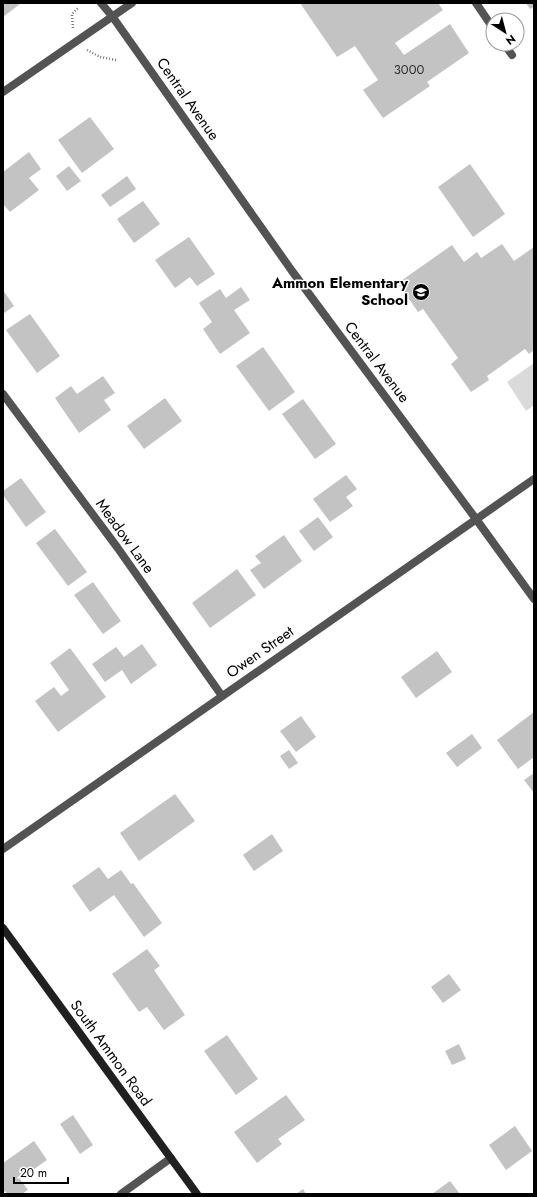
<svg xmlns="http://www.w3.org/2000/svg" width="537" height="1197" viewBox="0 0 537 1197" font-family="Jost,sans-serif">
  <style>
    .green { fill: #dadada }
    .building { fill: #c3c3c3 }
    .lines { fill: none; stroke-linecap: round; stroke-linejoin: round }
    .path { stroke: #757575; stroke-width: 2.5; stroke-dasharray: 1 2; stroke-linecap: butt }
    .minor { stroke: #535353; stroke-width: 8 }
    .tertiary { stroke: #535353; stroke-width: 8 }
    .secondary { stroke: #202020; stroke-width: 8 }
    .labels { text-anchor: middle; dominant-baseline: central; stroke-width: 3; stroke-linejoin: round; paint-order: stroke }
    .number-label { font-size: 13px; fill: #313131 }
    .street-label { font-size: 15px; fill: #000; stroke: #fff }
    .poi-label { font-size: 15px; font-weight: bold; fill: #000; stroke: #fff; text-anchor: end }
  </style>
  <rect width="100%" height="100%" fill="#fff"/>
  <!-- green -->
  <path class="green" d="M 534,363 L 534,405 L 526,411 L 507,382 Z"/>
  <!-- building -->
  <g class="building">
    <path d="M 3,3 L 19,3 L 20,4 L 3,17 Z"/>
    <path d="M 300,3 L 438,3 L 443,10 L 395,43 L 404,55 L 450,24 L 469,53 L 427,82 L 430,86 L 383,118 L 363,90 L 378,80 L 355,46 L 337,57 Z"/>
    <path d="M 526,3 L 534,3 L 534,7 L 530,9 Z"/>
    <path d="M 90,117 L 114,149 L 82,173 L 58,140 Z"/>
    <path d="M 29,152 L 41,169 L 29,178 L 39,190 L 10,212 L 3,204 L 3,172 Z"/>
    <path d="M 470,164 L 505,214 L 473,237 L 438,187 Z"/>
    <path d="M 69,166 L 81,181 L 67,191 L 56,176 Z"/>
    <path d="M 127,176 L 136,189 L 110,207 L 101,195 Z"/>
    <path d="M 143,201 L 160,224 L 134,243 L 117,219 Z"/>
    <path d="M 189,237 L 215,274 L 197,286 L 190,277 L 175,288 L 155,260 Z"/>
    <path d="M 502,244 L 514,261 L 534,247 L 534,350 L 529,354 L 525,349 L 487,376 L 489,380 L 471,392 L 451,364 L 458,358 L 423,309 L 418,312 L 398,283 L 452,245 L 464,262 L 477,252 L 481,258 Z"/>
    <path d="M 241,287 L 250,300 L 234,310 L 250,333 L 220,354 L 203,329 L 212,322 L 199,303 L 220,289 L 226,298 Z"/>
    <path d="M 3,290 L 14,306 L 3,314 Z"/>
    <path d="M 30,314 L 60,356 L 37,373 L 6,330 Z"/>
    <path d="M 263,347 L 295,392 L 269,411 L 236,366 Z"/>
    <path d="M 103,376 L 115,393 L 104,400 L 111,410 L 79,433 L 55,398 L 71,386 L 77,394 Z"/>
    <path d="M 165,398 L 182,421 L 144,449 L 127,426 Z"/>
    <path d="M 303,399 L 336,444 L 315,459 L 282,414 Z"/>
    <path d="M 346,475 L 357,489 L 346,497 L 353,506 L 330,522 L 313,499 Z"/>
    <path d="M 21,478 L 46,512 L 26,527 L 3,495 L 3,491 Z"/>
    <path d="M 318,517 L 333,537 L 314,551 L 299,531 Z"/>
    <path d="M 55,529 L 87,572 L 68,586 L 36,543 Z"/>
    <path d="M 284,535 L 302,561 L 264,589 L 250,570 L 261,563 L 255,556 Z"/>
    <path d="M 237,569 L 256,595 L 210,628 L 192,603 Z"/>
    <path d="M 93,582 L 121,621 L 103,634 L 74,595 Z"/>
    <path d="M 142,644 L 157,665 L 131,684 L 122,670 L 105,682 L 92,664 L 116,647 L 124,657 Z"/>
    <path d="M 70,648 L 106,697 L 58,732 L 35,701 L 54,687 L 61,696 L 69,690 L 50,663 Z"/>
    <path d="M 437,651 L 452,672 L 416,698 L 401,677 Z"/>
    <path d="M 534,712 L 534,757 L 518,769 L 497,740 Z"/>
    <path d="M 301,716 L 316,737 L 296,752 L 280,731 Z"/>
    <path d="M 472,734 L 482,748 L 457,767 L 446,753 Z"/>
    <path d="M 289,750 L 298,763 L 289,769 L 280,756 Z"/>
    <path d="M 534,773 L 534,793 L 524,780 Z"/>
    <path d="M 175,794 L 195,821 L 139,861 L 120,833 Z"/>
    <path d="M 272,834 L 283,851 L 254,871 L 243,855 Z"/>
    <path d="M 99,867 L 108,879 L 121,870 L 131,884 L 133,883 L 162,923 L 144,937 L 114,895 L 90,912 L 72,886 Z"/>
    <path d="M 147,949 L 160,966 L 154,970 L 185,1015 L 164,1030 L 147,1007 L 139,1012 L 112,974 Z"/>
    <path d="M 449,974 L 461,990 L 443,1003 L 431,987 Z"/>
    <path d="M 227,1035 L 258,1079 L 236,1095 L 204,1051 Z"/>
    <path d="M 459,1044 L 466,1059 L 452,1065 L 445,1051 Z"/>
    <path d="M 286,1095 L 305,1120 L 278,1139 L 282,1144 L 257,1163 L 234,1132 Z"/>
    <path d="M 73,1115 L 93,1145 L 80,1154 L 60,1124 Z"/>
    <path d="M 515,1126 L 532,1151 L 506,1170 L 489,1145 Z"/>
    <path d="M 34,1141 L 47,1160 L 20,1179 L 28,1190 L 22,1194 L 7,1194 L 5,1191 L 3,1193 L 3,1163 Z"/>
    <path d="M 450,1181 L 460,1194 L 432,1194 Z"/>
    <path d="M 303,1189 L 306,1194 L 296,1194 Z"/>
  </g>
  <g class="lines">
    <!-- path -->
    <g class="path">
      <path d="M 73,28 L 72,14 L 79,7"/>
      <path d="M 87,50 L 100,57 L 116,60"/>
    </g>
    <!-- minor -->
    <g class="minor">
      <path d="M 101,3 L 112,16 L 292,271 L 476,519 L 534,599"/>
      <path d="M 476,3 L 493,28"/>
      <path d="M 504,44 L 512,55"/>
      <path d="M 3,92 L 132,3"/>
      <path d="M 3,394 L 117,547 L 222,696"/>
      <path d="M 121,1194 L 171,1158"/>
    </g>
    <!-- tertiary -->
    <path class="tertiary" d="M 3,849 L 534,479"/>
    <!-- secondary -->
    <path class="secondary" d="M 3,928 L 197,1194"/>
  </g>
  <!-- icons -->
  <defs>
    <g id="school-disc" transform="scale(0.9)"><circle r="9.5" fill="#000" stroke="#fff"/><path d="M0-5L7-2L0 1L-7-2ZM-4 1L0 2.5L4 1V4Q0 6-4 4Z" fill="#fff"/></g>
  </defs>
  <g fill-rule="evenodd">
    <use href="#school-disc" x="421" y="292"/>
  </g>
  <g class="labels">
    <!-- number labels -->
    <g class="number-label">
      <text x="409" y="69">3000</text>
    </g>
    <!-- street labels -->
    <g class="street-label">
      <text transform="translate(188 99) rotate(55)">Central Avenue</text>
      <text transform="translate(377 362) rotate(53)">Central Avenue</text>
      <text transform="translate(125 536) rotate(54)">Meadow Lane</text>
      <text transform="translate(260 652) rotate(-35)">Owen Street</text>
      <text transform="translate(111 1053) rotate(54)">South Ammon Road</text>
    </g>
    <!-- poi labels -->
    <g class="poi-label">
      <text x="408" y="283">Ammon Elementary<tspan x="408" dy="17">School</tspan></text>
    </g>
  </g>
  <!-- border -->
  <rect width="537" height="1197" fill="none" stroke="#000000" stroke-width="8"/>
  <!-- north arrow -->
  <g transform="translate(505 32) rotate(144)"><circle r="19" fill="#ffffff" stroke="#999999"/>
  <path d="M0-3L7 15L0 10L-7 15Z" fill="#000000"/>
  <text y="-6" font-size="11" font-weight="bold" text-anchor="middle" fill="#000000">N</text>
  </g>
  <!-- scale -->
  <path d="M14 1177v6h54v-6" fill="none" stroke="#000000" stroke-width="2"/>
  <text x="20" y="1177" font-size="12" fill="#000000" stroke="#ffffff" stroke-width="3" paint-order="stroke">20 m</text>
</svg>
